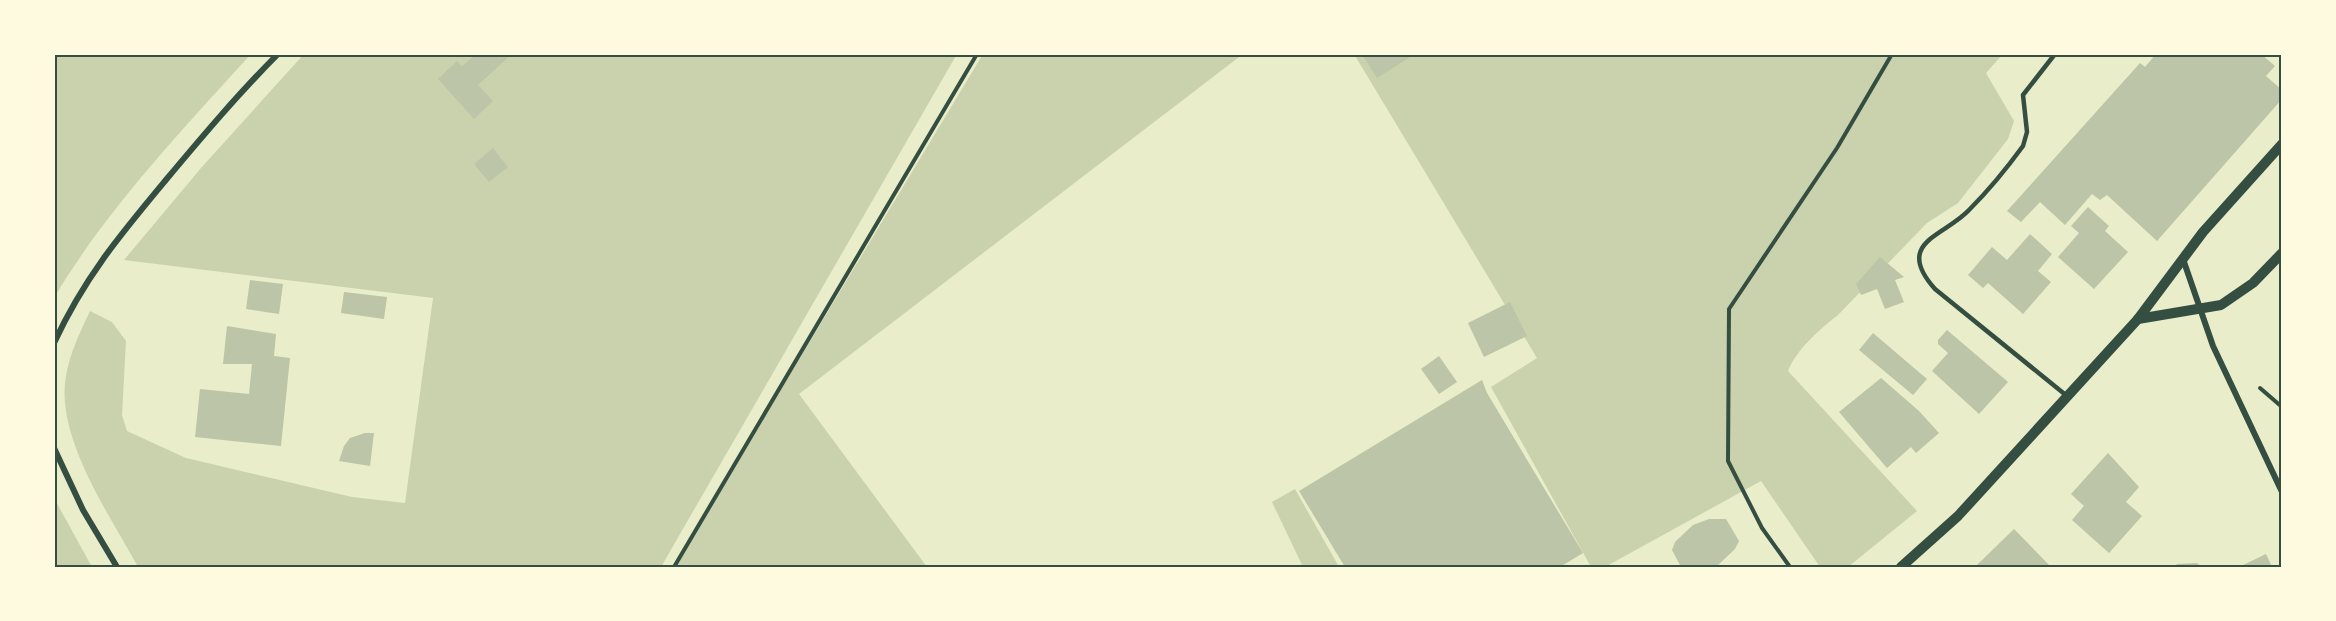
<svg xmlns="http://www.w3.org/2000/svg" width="2336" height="621" viewBox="0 0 2336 621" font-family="'DejaVu Sans',sans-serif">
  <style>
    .green { fill: #cad2ad }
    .building { fill: #bcc5a7 }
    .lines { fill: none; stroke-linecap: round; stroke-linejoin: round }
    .path { stroke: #344e41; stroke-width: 4 }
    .service { stroke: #344e41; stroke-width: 4.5 }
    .minor { stroke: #344e41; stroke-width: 6 }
    .tertiary { stroke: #344e41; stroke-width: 10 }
    .neatline { fill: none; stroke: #344e41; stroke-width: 2 }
  </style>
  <rect width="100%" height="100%" fill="#e9edc9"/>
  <!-- green -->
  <g class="green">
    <path d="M 54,54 L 251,54 C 182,130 106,210 54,298 Z"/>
    <path d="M 304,54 L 957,54 L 661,567 L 138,567 C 110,515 55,437 66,376 C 70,353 80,332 90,311 L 112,322 L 126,341 L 122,415 L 127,431 L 186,458 L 352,497 L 405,503 L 433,298 L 124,260 L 201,168 Z"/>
    <path d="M 983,54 L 1243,54 L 799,394 L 927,567 L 674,567 Z"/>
    <path d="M 1354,54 L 2003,54 L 1986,73 L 2014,121 L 2008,139 L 1958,203 L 1927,223 L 1838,315 C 1820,329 1797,349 1788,371 L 1917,511 L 1848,567 L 1820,567 L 1761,481 L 1605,567 L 1591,567 L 1491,387 L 1537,358 Z"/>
    <path d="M 1295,489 L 1339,567 L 1303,567 L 1272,502 Z"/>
    <path d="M 54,498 L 92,567 L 54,567 Z"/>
  </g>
  <!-- building -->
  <g class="building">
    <path d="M 476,54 L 512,54 L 478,85 L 493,101 L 474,119 L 438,79 L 457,61 L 462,66 Z"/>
    <path d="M 1362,54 L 1415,54 L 1377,78 Z"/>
    <path d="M 2156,54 L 2261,54 L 2275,66 L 2266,76 L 2282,90 L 2282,99 L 2157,241 L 2107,195 L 2100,200 L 2092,194 L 2065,225 L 2040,202 L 2021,222 L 2007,211 L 2140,63 L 2145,67 Z"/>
    <path d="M 493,148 L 508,167 L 489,182 L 474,164 Z"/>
    <path d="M 2088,207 L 2109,226 L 2105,231 L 2128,252 L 2094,289 L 2058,257 L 2079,233 L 2071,226 Z"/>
    <path d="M 2030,234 L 2052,254 L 2038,271 L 2051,282 L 2023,314 L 1988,283 L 1983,288 L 1968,275 L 1992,247 L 2007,260 Z"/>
    <path d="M 1880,257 L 1904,277 L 1895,280 L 1904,302 L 1885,309 L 1877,289 L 1861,295 L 1856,284 Z"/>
    <path d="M 250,280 L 283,284 L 279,314 L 246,309 Z"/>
    <path d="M 344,292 L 387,297 L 384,319 L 341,313 Z"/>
    <path d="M 1510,302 L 1527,336 L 1484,357 L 1468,323 Z"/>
    <path d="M 227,326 L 276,334 L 274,356 L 290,358 L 281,446 L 195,437 L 200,389 L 249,394 L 252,364 L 223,364 Z"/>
    <path d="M 1947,330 L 2008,382 L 1979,414 L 1932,371 L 1948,353 L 1938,344 L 1938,340 Z"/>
    <path d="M 1873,333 L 1927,379 L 1913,395 L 1859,350 Z"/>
    <path d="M 1439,356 L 1457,382 L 1439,394 L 1421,369 Z"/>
    <path d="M 1881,378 L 1919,411 L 1939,433 L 1916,453 L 1911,447 L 1887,468 L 1839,412 Z"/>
    <path d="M 1482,380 L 1487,393 L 1583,553 L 1560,567 L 1345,567 L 1299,491 Z"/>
    <path d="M 365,433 L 374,433 L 370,466 L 339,461 L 344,446 L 350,438 Z"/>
    <path d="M 2108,453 L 2139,487 L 2126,502 L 2142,516 L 2109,553 L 2072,520 L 2084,506 L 2071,494 Z"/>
    <path d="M 1709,519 L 1726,519 L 1739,541 L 1735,549 L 1716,567 L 1681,567 L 1672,550 L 1675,542 L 1693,525 Z"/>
    <path d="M 2014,529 L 2051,567 L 1975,567 L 1977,565 Z"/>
    <path d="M 2266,554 L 2272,567 L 2239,567 Z"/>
    <path d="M 2197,563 L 2202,567 L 2174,567 L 2177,564 Z"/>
  </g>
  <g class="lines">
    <!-- path -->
    <g class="path">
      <path d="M 2260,388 L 2282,407"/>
      <path d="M 674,567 L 977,54"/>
      <path d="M 1790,567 L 1762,528 L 1728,461 L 1729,309 L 1837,148 L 1892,54"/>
    </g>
    <!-- service -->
    <path class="service" d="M 2055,54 L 2023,95 L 2027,132 L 2023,146 C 2007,168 1989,190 1969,210 C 1945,236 1893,242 1935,289 L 2067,396"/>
    <!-- minor -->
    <g class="minor">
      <path d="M 2183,259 L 2213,346 L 2282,492"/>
      <path d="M 54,343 C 84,278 120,235 165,181 C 201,138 238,94 278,54"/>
      <path d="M 54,448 L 83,510 L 117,567"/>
    </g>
    <!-- tertiary -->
    <g class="tertiary">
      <path d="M 2138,319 L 2221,305 L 2253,283 L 2282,253"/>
      <path d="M 1901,567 L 1958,516 L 2138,319 L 2203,232 L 2282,144"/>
    </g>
  </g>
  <!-- border -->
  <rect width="2336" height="621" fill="none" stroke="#fefae0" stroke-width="111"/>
  <rect x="56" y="56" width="2224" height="510" class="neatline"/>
</svg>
